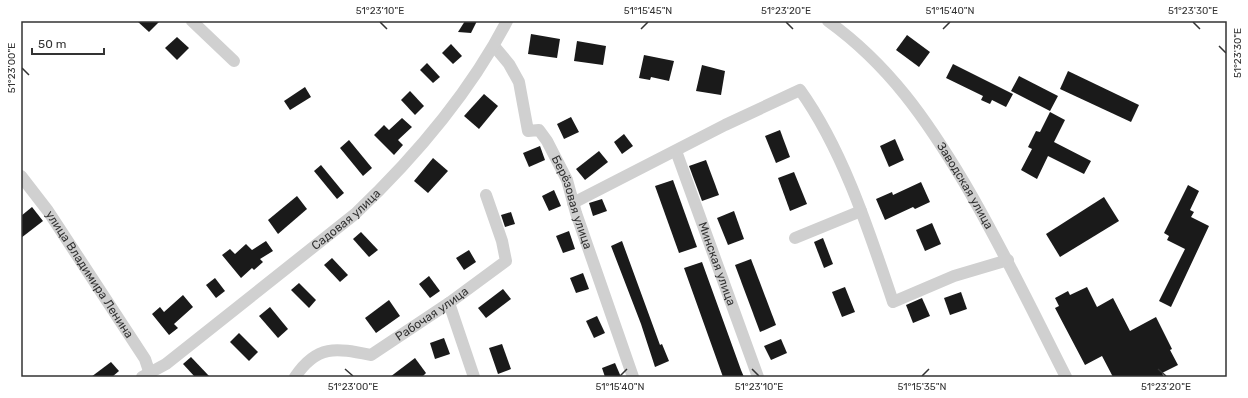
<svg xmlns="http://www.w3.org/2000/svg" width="1248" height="398" viewBox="0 0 1248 398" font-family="Rubik,sans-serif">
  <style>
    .building { fill: #1a1a1a }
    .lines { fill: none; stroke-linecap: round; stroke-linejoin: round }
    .minor { stroke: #d0d0d0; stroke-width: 12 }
    .ticks { fill: none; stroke: #333; stroke-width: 1.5 }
    .labels { text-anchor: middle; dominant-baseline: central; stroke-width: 4; stroke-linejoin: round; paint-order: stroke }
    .street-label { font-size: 12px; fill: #333; stroke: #fff }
    .neatline { fill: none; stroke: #333; stroke-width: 1.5 }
    .ticks-label { font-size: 10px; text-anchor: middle; fill: #333 }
  </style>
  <rect width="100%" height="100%" fill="#fff"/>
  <!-- building -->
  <g class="building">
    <path d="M 137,21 L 160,21 L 149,32 Z"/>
    <path d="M 465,21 L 477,21 L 471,33 L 458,32 Z"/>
    <path d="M 531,34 L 560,39 L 557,58 L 528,54 Z"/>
    <path d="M 907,35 L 930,52 L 919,67 L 896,50 Z"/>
    <path d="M 177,37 L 189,48 L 177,60 L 165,48 Z"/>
    <path d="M 577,41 L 606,46 L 603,65 L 574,61 Z"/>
    <path d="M 451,44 L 462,56 L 453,64 L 442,53 Z"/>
    <path d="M 644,55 L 674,61 L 669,81 L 651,77 L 650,80 L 639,78 Z"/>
    <path d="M 427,63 L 440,77 L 433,83 L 420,70 Z"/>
    <path d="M 953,64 L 1013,94 L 1006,107 L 992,100 L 990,104 L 981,100 L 983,96 L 946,78 Z"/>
    <path d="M 702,65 L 725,71 L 721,95 L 696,91 Z"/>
    <path d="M 1068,71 L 1139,105 L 1131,122 L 1060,89 Z"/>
    <path d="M 1019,76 L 1058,96 L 1050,111 L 1011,91 Z"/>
    <path d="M 305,87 L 311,97 L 290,110 L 284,101 Z"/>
    <path d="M 410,91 L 424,106 L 415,115 L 401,100 Z"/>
    <path d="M 484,94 L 498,106 L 479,129 L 464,116 Z"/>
    <path d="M 1050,112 L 1065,120 L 1054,142 L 1091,161 L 1084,174 L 1048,156 L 1037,179 L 1021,170 L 1032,149 L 1028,147 L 1036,131 L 1040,132 Z"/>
    <path d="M 571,117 L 579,132 L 564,139 L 557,124 Z"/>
    <path d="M 402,118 L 412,127 L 398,140 L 403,145 L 394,155 L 374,135 L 384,125 L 389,130 Z"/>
    <path d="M 780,130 L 790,157 L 776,163 L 765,136 Z"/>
    <path d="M 624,134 L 633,146 L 622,154 L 614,142 Z"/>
    <path d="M 895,139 L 904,160 L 889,167 L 880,146 Z"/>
    <path d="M 349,140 L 372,168 L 363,176 L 340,148 Z"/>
    <path d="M 540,146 L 545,160 L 529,167 L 523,153 Z"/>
    <path d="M 599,151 L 608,162 L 585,180 L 576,169 Z"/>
    <path d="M 433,158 L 448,171 L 428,193 L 414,181 Z"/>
    <path d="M 706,160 L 719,195 L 702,201 L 689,166 Z"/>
    <path d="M 321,165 L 344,193 L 337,199 L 314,171 Z"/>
    <path d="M 794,172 L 807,204 L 790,211 L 778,178 Z"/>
    <path d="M 673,180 L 697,247 L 679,253 L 655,186 Z"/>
    <path d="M 921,182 L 930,202 L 915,209 L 913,207 L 885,220 L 876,199 L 892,192 L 893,195 Z"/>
    <path d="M 1188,185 L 1199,191 L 1190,210 L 1194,212 L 1191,217 L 1209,226 L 1171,307 L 1159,301 L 1185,249 L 1167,240 L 1169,236 L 1164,233 Z"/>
    <path d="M 554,190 L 561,206 L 549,211 L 542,196 Z"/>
    <path d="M 297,196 L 307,209 L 278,234 L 268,220 Z"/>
    <path d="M 1104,197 L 1119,221 L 1060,257 L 1046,234 Z"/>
    <path d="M 602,199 L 607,211 L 593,216 L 589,203 Z"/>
    <path d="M 32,207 L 43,221 L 21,238 L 21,216 Z"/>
    <path d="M 734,211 L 744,239 L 728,245 L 717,218 Z"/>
    <path d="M 511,212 L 515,224 L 505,227 L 501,215 Z"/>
    <path d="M 932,223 L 941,244 L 925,251 L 916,230 Z"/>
    <path d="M 569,231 L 575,249 L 563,253 L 556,236 Z"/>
    <path d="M 361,232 L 378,250 L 369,257 L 353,239 Z"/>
    <path d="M 823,238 L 833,264 L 824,268 L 814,242 Z"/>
    <path d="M 266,241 L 273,251 L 260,259 L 263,262 L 254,270 L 252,268 L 241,278 L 222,255 L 230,249 L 235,254 L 246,244 L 252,250 Z"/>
    <path d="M 622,241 L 660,345 L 662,344 L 669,361 L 655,367 L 641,324 L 611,246 Z"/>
    <path d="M 469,250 L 476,262 L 464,270 L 456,258 Z"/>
    <path d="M 332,258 L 348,275 L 340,282 L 324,265 Z"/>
    <path d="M 751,259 L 776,325 L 760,332 L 735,265 Z"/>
    <path d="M 702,262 L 741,370 L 744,377 L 723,377 L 684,268 Z"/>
    <path d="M 583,273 L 589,289 L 576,293 L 570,278 Z"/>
    <path d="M 429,276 L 440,291 L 430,298 L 419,284 Z"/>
    <path d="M 215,278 L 225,291 L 216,298 L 206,285 Z"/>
    <path d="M 299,283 L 316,300 L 309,308 L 291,290 Z"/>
    <path d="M 845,287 L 855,312 L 842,317 L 832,292 Z"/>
    <path d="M 1087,287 L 1097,307 L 1113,298 L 1130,331 L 1156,317 L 1172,349 L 1170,350 L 1178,365 L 1162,373 L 1164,377 L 1113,377 L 1102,356 L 1085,365 L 1055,308 L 1059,306 L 1055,298 L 1068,291 L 1070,295 Z"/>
    <path d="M 503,289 L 511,299 L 486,318 L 478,308 Z"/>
    <path d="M 961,292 L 967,309 L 950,315 L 944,298 Z"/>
    <path d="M 183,295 L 193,307 L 174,324 L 178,328 L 169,335 L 152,314 L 160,307 L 164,312 Z"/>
    <path d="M 922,298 L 930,316 L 913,323 L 906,305 Z"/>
    <path d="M 389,300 L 400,316 L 376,333 L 365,318 Z"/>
    <path d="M 270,307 L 288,329 L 278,338 L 259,316 Z"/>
    <path d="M 597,316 L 605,333 L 594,338 L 586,321 Z"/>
    <path d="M 239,333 L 258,352 L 249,361 L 230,342 Z"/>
    <path d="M 444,338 L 450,354 L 435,359 L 430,343 Z"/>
    <path d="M 781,339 L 787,353 L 771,360 L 764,346 Z"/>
    <path d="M 502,344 L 511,369 L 498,374 L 489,348 Z"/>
    <path d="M 191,357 L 210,377 L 195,377 L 183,364 Z"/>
    <path d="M 415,358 L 426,373 L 422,377 L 390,377 Z"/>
    <path d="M 111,362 L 119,371 L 112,377 L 91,377 Z"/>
    <path d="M 615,363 L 621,377 L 605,377 L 602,368 Z"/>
  </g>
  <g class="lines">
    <!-- minor -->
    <g class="minor">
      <path d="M 192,21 L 234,61"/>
      <path id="s1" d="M 828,21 C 889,65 927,120 965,184 C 1002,247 1033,312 1066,377"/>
      <path id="s2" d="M 494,46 L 509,64 L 519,82 L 528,131 L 539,130 L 547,141 L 567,180 L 576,213 L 633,377"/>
      <path id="s3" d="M 676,151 L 758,377"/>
      <path id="s4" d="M 21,176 L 48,211 L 145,359 L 151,377"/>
      <path d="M 573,203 L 725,125 L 800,90 C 843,150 869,231 893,302 L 954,276 L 1008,260"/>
      <path d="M 795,238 L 861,211"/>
      <path d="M 449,303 L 474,377"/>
      <path id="s5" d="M 142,377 L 166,364 L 355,214 C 415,157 469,94 507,21"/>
      <path id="s6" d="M 295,377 C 317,344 336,348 371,355 L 449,303 L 506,261 L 502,241 L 486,195"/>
    </g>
  </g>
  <!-- ticks -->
  <path class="ticks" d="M 380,22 L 387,29M 786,22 L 793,29M 1193,22 L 1200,29M 641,29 L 648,22M 943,29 L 950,22M 1219,46 L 1226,53M 22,68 L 29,75M 345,369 L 353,376M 752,369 L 759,376M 1158,369 L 1166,376M 620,376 L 627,369M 922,376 L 929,369"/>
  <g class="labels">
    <!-- street labels -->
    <g class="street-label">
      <text stroke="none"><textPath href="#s1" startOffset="216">Заводская улица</textPath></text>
      <text stroke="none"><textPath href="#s2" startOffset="185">Берёзовая улица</textPath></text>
      <text stroke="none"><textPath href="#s5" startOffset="258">Садовая улица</textPath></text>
      <text stroke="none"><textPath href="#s3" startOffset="120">Минская улица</textPath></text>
      <text stroke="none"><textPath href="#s4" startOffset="120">улица Владимира Ленина</textPath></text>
      <text stroke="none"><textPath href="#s6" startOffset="160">Рабочая улица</textPath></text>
    </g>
  </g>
  <!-- border -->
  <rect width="1248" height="398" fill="none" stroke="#ffffff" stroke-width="44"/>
  <!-- scale -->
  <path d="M32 48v6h72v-6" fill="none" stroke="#333333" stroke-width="2"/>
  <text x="38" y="48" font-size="12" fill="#333333" stroke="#ffffff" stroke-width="3" paint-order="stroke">50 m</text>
  <rect x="22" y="22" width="1204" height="354" class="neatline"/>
  <g class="ticks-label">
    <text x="380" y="14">51°23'10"E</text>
    <text x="648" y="14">51°15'45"N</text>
    <text x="786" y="14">51°23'20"E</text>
    <text x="950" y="14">51°15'40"N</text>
    <text x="1193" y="14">51°23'30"E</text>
    <text transform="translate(1237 53) rotate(-90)" y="4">51°23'30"E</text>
    <text transform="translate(11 68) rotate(-90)" y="4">51°23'00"E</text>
    <text x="353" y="390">51°23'00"E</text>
    <text x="620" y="390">51°15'40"N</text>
    <text x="759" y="390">51°23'10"E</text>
    <text x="922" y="390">51°15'35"N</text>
    <text x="1166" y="390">51°23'20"E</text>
  </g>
</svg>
